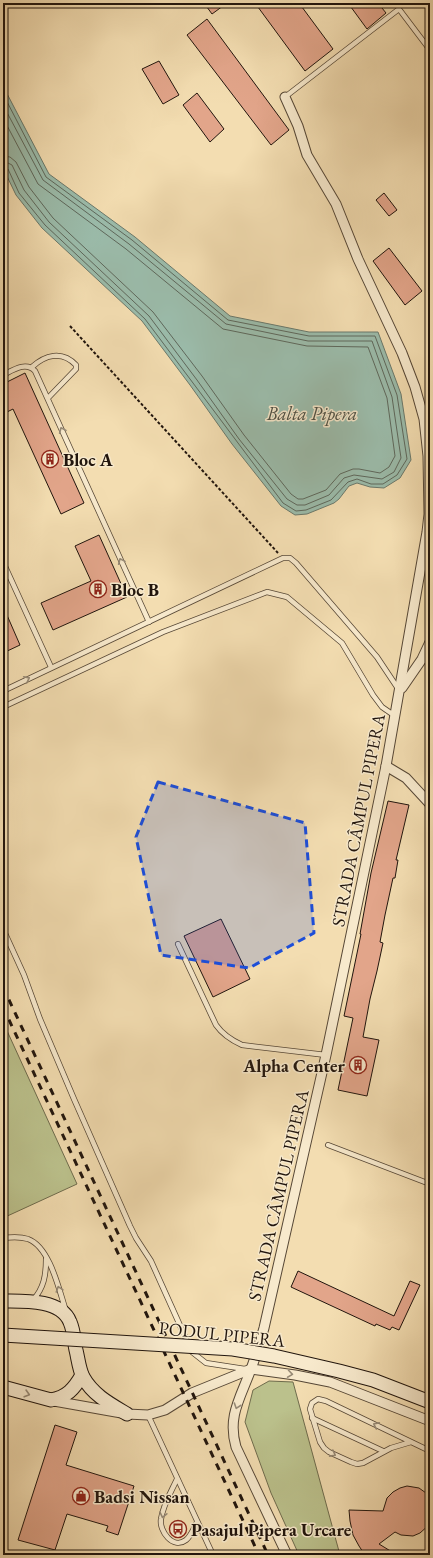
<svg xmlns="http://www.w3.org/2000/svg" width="433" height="1558" viewBox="0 0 433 1558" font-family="'EB Garamond',serif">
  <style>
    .green { fill: #bbc18c; stroke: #6e6b4c }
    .water { fill: #9bbcab; stroke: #6a796c }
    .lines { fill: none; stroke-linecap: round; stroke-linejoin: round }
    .shore { stroke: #5e685c; stroke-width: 1 }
    .building { fill: #e2a58a; stroke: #21150d }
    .lane-casing { stroke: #564736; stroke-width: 6 }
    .street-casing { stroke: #564736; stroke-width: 11 }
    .secondary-casing { stroke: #21150d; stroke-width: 15 }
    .path { stroke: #21150d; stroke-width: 2; stroke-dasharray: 3 2; stroke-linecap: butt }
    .lane { stroke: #f7e9cc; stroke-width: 4.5 }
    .street { stroke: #f7e9cc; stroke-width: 9 }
    .secondary { stroke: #f7e9cc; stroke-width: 13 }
    .rail { stroke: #21150d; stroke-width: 3; stroke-dasharray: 7 7; stroke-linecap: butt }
    .secondary-bridge-casing { stroke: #21150d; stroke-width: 15; stroke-linecap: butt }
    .secondary-bridge { stroke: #f7e9cc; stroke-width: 13 }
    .oneway { stroke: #978a76 }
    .marked { fill: #1d4ed8; fill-opacity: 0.2; stroke: #1d4ed8; stroke-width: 3; stroke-dasharray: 8 5; stroke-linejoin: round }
    .labels { text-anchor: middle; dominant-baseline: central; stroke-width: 3; stroke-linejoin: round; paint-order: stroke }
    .poi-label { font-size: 18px; font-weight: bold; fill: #21150d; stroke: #f7e9cc; text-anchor: start }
    .street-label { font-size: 18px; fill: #21150d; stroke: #f7e9cc }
    .water-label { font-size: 19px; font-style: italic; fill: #4c4f44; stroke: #f7e9cc }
  </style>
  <rect width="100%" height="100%" fill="#f3ddb1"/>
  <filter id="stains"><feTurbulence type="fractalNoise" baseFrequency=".005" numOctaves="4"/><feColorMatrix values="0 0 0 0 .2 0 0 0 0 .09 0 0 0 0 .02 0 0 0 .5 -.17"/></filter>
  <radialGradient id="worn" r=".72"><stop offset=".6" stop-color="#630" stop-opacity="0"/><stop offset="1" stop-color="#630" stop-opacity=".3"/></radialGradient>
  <!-- green -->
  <g class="green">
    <path d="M 3,1022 L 77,1184 L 3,1218 Z"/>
    <path d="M 269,1381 L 293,1382 L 340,1555 L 299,1555 L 271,1493 L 245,1422 L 253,1390 Z"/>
  </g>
  <!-- water -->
  <path class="water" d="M 3,86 L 49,174 L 135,237 L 230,316 L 309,332 L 378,332 L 401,394 L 411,460 L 400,478 L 384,488 L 370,487 L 357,483 L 349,486 L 339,499 L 334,503 L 307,514 L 295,515 L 281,506 L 232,444 L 190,385 L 142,321 L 42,228 L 16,195 L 3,168 Z"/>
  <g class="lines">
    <!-- shore -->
    <g class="shore">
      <path d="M 3,94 L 46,177 L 132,240 L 228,320 L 309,336 L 375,336 L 397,395 L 407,459 L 397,475 L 383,484 L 371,484 L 357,479 L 348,482 L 331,500 L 306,510 L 296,511 L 283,503 L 145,319 L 45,225 L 19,193 L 8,169 L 3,167"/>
      <path d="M 3,105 L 43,180 L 129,244 L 226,324 L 308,341 L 372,341 L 392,397 L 401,458 L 394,472 L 382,479 L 354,475 L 344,478 L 329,495 L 305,505 L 297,505 L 287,499 L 239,439 L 197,380 L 149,316 L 49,222 L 24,190 L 12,165 L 8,163 L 3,162"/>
      <path d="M 3,118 L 38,184 L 126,249 L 223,329 L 307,346 L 368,347 L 387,398 L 395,456 L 389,467 L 380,473 L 359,469 L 353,469 L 340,474 L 326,490 L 303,499 L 298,499 L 291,494 L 244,435 L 202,376 L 153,312 L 53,218 L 29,187 L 16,162 L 10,157 L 3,156"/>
    </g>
  </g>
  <!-- building -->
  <g class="building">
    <path d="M 204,3 L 227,3 L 212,14 Z"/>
    <path d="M 255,3 L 299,3 L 333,49 L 305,71 Z"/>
    <path d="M 348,3 L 378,3 L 386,13 L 367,29 Z"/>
    <path d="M 207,19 L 289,130 L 271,145 L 187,35 Z"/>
    <path d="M 159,61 L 179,95 L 163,104 L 142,69 Z"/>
    <path d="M 197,93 L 224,129 L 210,142 L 183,105 Z"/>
    <path d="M 384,193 L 397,210 L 389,216 L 376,200 Z"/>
    <path d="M 389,248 L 422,291 L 405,305 L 373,261 Z"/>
    <path d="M 25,373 L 84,503 L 61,514 L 13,409 L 3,414 L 3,384 Z"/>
    <path d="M 99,535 L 127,597 L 53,630 L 41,603 L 91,581 L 75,546 Z"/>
    <path d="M 3,606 L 20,645 L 3,653 Z"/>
    <path d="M 388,801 L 409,805 L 396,860 L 398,860 L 395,878 L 393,878 L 385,915 L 380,942 L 383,943 L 377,971 L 370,999 L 363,1037 L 379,1040 L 367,1096 L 338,1090 L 353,1018 L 344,1016 L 361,934 L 360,934 L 371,873 Z"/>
    <path d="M 221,919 L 250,979 L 213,997 L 184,936 Z"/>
    <path d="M 298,1271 L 394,1316 L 410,1281 L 420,1285 L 399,1330 L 392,1327 L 390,1330 L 376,1324 L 375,1326 L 291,1287 Z"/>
    <path d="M 55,1425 L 77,1432 L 66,1465 L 134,1486 L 118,1535 L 106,1531 L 108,1526 L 67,1514 L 55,1550 L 18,1540 Z"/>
    <path d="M 407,1486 L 419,1488 L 426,1493 L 430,1498 L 430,1524 L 420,1533 L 413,1536 L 401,1535 L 395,1532 L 379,1544 L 397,1555 L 365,1555 L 359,1546 L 353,1535 L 350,1521 L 349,1510 L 383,1511 L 387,1498 L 393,1492 L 400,1488 Z"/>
  </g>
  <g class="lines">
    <!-- lane casing -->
    <g class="lane-casing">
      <g id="lane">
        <path d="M 285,97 L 399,9 L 430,50"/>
        <path d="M 32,367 C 45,355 62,350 76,365 L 76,369 L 48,398"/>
        <path d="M 3,375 C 13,370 26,361 35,371 L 149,622"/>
        <path d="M 3,562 L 51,667"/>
        <path d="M 3,691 L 283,558 L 290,558 L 296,563 L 377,657 L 399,690"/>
        <path d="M 3,707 L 163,632 L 267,592 L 287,597 L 342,643 L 373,695 L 382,707 L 395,716"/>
        <path d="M 3,929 L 24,975 L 40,1019 L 74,1099 L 130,1226 L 136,1238 L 151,1261 L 192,1352 L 206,1363 L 245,1369"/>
        <path d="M 178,944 L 216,1025 C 223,1035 231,1040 242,1045 L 326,1055"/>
        <path d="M 328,1145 L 430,1184"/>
        <path d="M 3,1238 C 11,1237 19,1236 28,1239 C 50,1247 59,1290 66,1311"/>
        <path d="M 33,1300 C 44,1288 46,1275 46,1259"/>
        <path d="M 148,1415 L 213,1555"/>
        <path d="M 312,1418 L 383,1451"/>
        <path d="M 411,1442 L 391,1448 L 363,1463 L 357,1464 L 351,1462 L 329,1452 L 324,1448 L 320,1442 L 310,1409 L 312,1403 L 318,1399 L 326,1401 L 430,1451"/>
        <path d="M 177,1479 C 171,1492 163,1505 161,1519 C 159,1531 173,1550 186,1540 C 191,1536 194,1528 197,1522"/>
      </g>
    </g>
    <!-- street casing -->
    <g class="street-casing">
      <g id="street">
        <path d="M 285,97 L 298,126 L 307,155 L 336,204 L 358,259 L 402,353 L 415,387 L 424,419 L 428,456 L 429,514 L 427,532 L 386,766 L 326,1055 L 264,1328 C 260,1342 256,1356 251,1369 C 241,1397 227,1416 236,1447 L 287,1555"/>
        <path d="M 402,688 L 422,659 L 430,642"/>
        <path d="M 386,766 L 406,778 L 430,804"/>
        <path d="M 54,1401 L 127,1414 L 148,1415 L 165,1410 L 192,1393 L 251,1369 L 295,1375 L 330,1382 L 430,1421"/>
      </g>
    </g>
    <!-- secondary casing -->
    <g class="secondary-casing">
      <g id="secondary">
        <path d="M 3,1301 C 23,1301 61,1299 70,1322 C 74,1331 74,1341 76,1350 C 78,1358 79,1369 83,1377 C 93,1395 110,1404 127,1414"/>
        <path d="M 3,1387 L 51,1400 C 67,1397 74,1389 82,1375"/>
      </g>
    </g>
    <!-- path -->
    <path class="path" d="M 70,326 L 278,553"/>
    <!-- lane -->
    <use href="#lane" class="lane"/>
    <!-- street -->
    <use href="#street" class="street"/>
    <!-- secondary -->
    <use href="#secondary" class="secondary"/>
    <!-- rail -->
    <g class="rail">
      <path d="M 3,987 L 268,1555"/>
      <path d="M 3,1007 L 259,1555"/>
    </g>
    <!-- secondary-bridge casing -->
    <g class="secondary-bridge-casing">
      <path id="secondary-bridge" d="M 3,1335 L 233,1349 L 274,1356 L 339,1371 L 373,1380 L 430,1402"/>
    </g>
    <!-- secondary-bridge -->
    <use href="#secondary-bridge" class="secondary-bridge"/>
  </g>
  <!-- one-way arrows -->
  <defs><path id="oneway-chevron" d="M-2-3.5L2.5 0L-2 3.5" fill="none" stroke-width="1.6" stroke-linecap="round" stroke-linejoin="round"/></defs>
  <g class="oneway">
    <use href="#oneway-chevron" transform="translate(62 430) rotate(-114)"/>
    <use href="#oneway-chevron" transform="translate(121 561) rotate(-114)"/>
    <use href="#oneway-chevron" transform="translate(27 679) rotate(-26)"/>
    <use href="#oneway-chevron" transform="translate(59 1289) rotate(-108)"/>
    <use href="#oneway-chevron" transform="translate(290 1374) rotate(8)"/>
    <use href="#oneway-chevron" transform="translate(27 1394) rotate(16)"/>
    <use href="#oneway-chevron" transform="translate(237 1406) rotate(109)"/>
    <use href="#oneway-chevron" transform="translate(376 1425) rotate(-154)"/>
    <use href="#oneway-chevron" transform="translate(333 1454) rotate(28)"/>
    <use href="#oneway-chevron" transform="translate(163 1515) rotate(103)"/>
  </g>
  <!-- marked area -->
  <path class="marked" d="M 158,782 L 305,823 L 314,933 L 249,968 L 161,955 L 136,837 Z"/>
  <!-- icons -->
  <defs>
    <g id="building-ring" transform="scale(0.9)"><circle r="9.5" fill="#f7e9cc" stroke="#8f2418" stroke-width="1.5"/><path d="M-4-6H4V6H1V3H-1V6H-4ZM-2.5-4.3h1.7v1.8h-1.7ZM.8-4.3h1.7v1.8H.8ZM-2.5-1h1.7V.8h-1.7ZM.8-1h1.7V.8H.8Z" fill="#8f2418"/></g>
    <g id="shop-ring" transform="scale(0.9)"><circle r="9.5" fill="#f7e9cc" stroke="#8f2418" stroke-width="1.5"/><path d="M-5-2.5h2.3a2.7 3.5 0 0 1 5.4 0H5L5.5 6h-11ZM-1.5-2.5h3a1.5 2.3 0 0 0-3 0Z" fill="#8f2418"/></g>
    <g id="bus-ring" transform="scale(0.9)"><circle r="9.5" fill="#f7e9cc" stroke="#8f2418" stroke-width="1.5"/><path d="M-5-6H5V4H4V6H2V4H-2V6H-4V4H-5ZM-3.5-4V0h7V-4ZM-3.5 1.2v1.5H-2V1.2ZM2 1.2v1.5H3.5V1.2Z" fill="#8f2418"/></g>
  </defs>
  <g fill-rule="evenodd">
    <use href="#building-ring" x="50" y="459"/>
    <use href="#building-ring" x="98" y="589"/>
    <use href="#building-ring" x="358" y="1065"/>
    <use href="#shop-ring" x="81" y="1496"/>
    <use href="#bus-ring" x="178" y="1529"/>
  </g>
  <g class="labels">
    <!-- poi labels -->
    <g class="poi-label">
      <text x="63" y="459">Bloc A</text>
      <text x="111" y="589">Bloc B</text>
      <text x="345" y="1065" text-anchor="end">Alpha Center</text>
      <text x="94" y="1496">Badsi Nissan</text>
      <text x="191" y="1529">Pasajul Pipera Urcare</text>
    </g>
    <!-- street labels -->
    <g class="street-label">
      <text transform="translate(358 820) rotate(-79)">STRADA CÂMPUL PIPERA</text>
      <text transform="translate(278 1195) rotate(-77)">STRADA CÂMPUL PIPERA</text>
      <text transform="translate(222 1334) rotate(6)">PODUL PIPERA</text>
    </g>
    <!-- water labels -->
    <g class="water-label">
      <text x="312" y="413">Balta Pipera</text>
    </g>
  </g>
  <!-- margin -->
  <rect width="433" height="1558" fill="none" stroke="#f3ddb1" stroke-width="16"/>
  <rect x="4" y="4" width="425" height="1550" fill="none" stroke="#21150d" stroke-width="2"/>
  <rect x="8" y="8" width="417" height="1542" fill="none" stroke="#21150d"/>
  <rect width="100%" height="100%" filter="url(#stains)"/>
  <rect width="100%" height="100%" fill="url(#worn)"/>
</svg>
